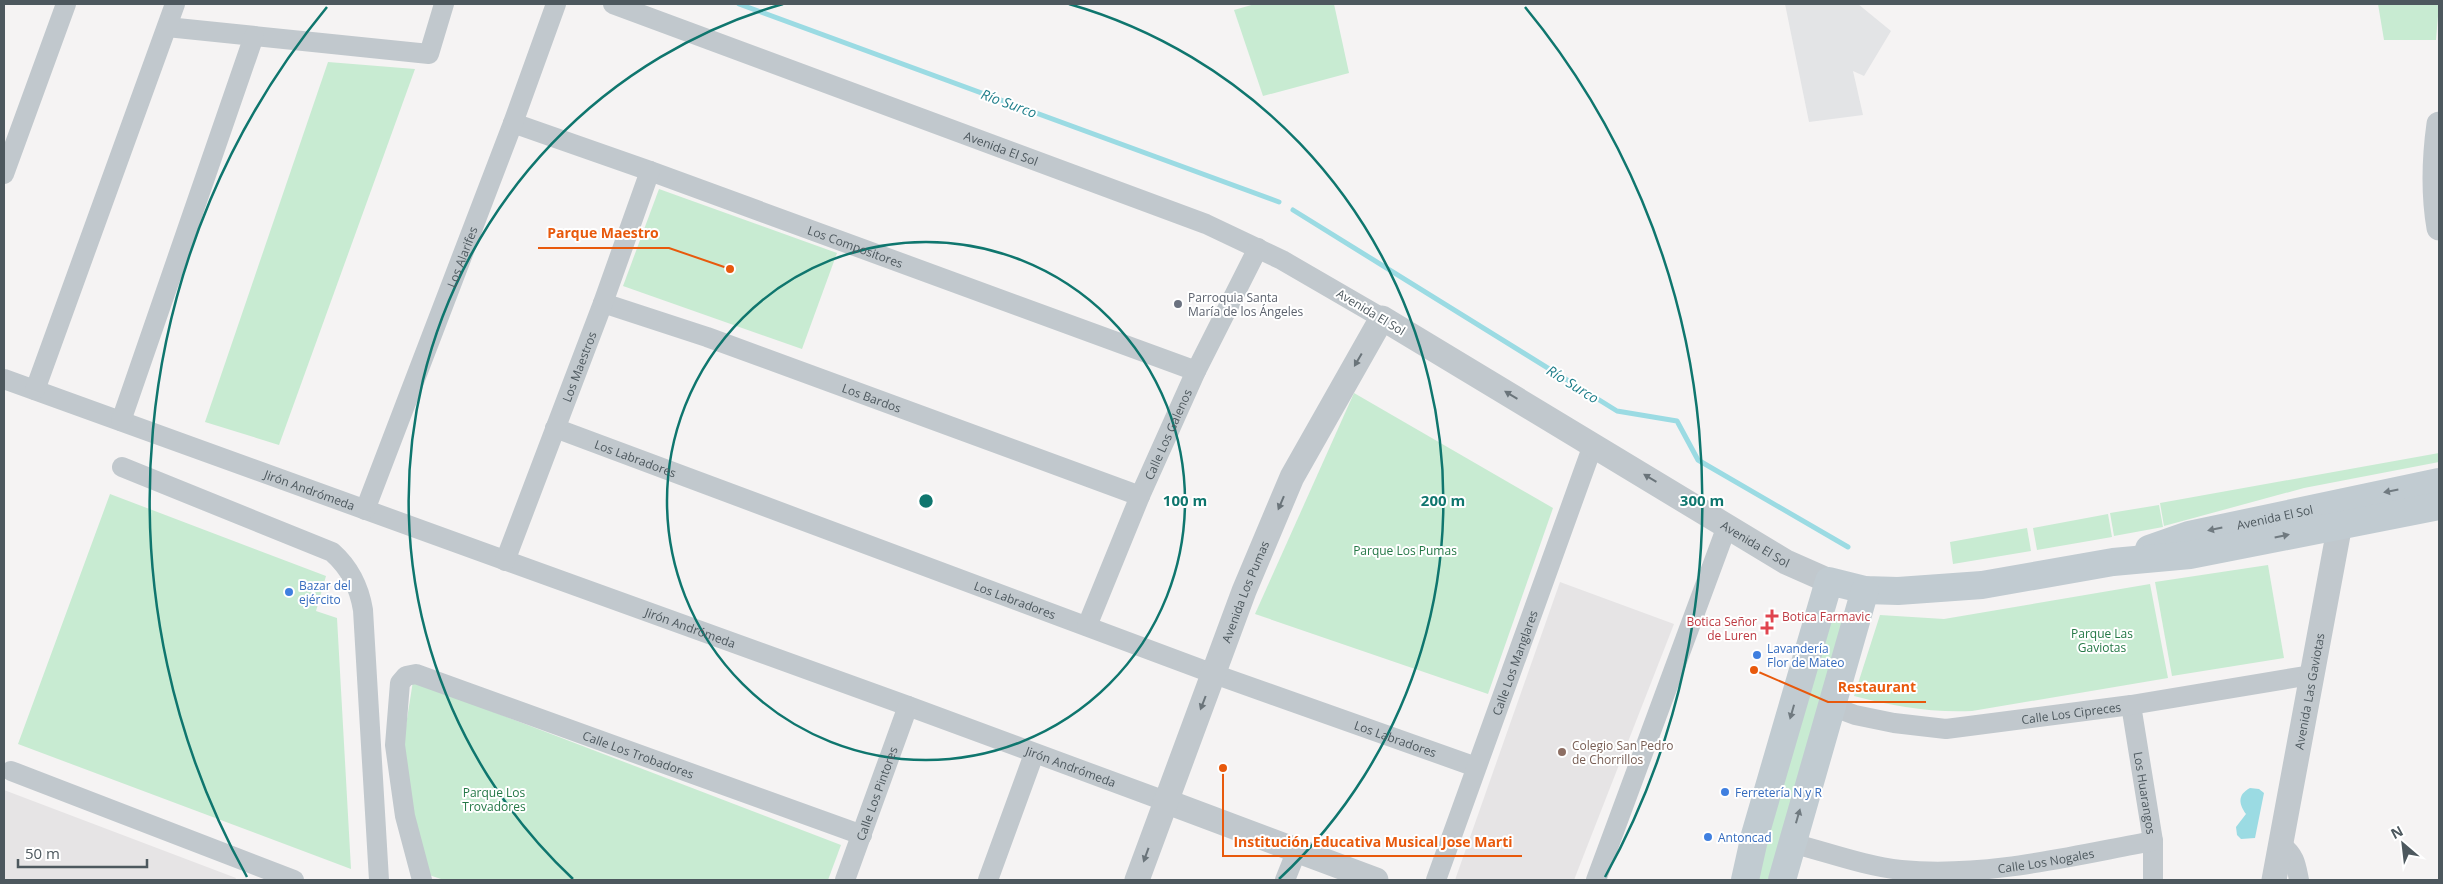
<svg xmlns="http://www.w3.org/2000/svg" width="2443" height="884" viewBox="0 0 2443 884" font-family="'Open Sans',sans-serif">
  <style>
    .education { fill: #e6e4e5 }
    .airport { fill: #e3e4e6 }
    .green { fill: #c8ebd2 }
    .water { fill: #9bdbe3 }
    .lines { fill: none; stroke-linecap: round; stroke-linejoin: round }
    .stream { stroke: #9bdbe3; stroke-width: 5 }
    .minor { stroke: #c1c8cd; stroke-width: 20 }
    .tertiary { stroke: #c1c8cd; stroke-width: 25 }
    .secondary { stroke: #c1cbd1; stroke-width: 28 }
    .oneway { fill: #6a747a }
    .oneway2 { fill: #707a80 }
    .ring { fill: none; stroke: #0f766e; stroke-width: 2.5 }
    .worship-dot { fill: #6b7280; stroke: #fff; stroke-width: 2 }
    .shop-dot { fill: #3f7fe0; stroke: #fff; stroke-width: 2 }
    .health-dot { fill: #e0444e; stroke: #fff; stroke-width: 2 }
    .education-dot { fill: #8d6e63; stroke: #fff; stroke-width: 2 }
    .labels { text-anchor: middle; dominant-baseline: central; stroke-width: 4; stroke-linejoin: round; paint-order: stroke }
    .street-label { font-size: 12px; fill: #4d585e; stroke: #fff }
    .worship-label { font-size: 12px; fill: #5b616d; stroke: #fff; text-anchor: start }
    .park-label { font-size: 12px; fill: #247846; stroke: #fff }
    .shop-label { font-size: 12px; fill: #366cbe; stroke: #fff; text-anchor: start }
    .health-label { font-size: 12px; fill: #be3a42; stroke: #fff; text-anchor: start }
    .education-label { font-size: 12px; fill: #785e54; stroke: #fff; text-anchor: start }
    .water-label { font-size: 14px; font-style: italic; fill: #1d7d89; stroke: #fff }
    .centre { fill: #0f766e; stroke: #fff; stroke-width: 2.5 }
    .ring-label { font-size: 15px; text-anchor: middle; font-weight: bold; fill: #0f766e; stroke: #fff; stroke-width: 4; stroke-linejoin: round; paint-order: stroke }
    .leader { fill: none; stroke: #e8590c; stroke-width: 2 }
    .callout-dot { fill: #e8590c; stroke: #fff; stroke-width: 2 }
    .callout-label { font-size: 14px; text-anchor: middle; font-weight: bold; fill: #e8590c; stroke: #fff; stroke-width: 4; stroke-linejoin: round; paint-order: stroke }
  </style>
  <rect width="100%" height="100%" fill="#f5f3f3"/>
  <!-- education -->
  <g class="education">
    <path d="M 1560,582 L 1674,624 L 1574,880 L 1455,880 Z"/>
    <path d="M 4,790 L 236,878 L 235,880 L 4,880 Z"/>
  </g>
  <!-- airport -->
  <path class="airport" d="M 1785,4 L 1858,4 L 1891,31 L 1864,76 L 1853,71 L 1863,115 L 1809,122 Z"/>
  <!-- green -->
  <g class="green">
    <path d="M 1255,4 L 1334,4 L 1349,73 L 1263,96 L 1234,10 Z"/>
    <path d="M 2378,4 L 2439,4 L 2436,40 L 2384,40 Z"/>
    <path d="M 328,62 L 415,69 L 279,445 L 205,422 Z"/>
    <path d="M 659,189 L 837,253 L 802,349 L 623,286 Z"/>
    <path d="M 1354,393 L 1553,508 L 1488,694 L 1255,614 Z"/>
    <path d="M 2439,453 L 2439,462 L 2304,488 L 2164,526 L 2160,503 Z"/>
    <path d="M 110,494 L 326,576 L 316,611 L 337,618 L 351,869 L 18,744 Z"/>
    <path d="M 2159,505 L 2163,527 L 2114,536 L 2110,513 Z"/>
    <path d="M 2108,514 L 2112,537 L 2037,550 L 2033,528 Z"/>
    <path d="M 2027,528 L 2031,551 L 1953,564 L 1950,542 Z"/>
    <path d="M 2268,565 L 2284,658 L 2172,676 L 2155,582 Z"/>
    <path d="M 2150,584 L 2168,678 L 1972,711 C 1931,713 1893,706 1854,696 L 1880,615 L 1944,619 Z"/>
    <path d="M 1829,612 L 1848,618 L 1773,880 L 1751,880 Z"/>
    <path d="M 413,681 L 841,845 L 828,880 L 444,880 L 423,873 L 403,744 Z"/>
  </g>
  <!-- water -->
  <path class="water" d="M 2250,788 L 2259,789 L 2264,793 L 2255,838 L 2241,839 L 2237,835 L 2236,827 L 2246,814 C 2239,804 2237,795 2250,788 Z"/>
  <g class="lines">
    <!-- stream -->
    <g class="stream">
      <path d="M 739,4 L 1279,202"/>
      <path d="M 1293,210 L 1617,411 L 1677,421 L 1698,460 L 1848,547"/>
    </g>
    <!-- minor -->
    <g class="minor">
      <path id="s1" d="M 613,4 L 1206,224 L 1282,260 L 1382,318"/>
      <path d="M 167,27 L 429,54 L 444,4"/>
      <path id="s2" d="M 513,123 L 650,171 L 1196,371"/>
      <path d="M 4,174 L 66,4"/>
      <path id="s3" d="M 603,303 L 707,337 L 1140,496"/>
      <path id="s4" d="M 4,379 L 908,706 L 1165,801"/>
      <path d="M 35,390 L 175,4"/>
      <path d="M 121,421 L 254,36"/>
      <path id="s5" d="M 555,428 L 1214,674 L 1476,767"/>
      <path d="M 122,467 L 332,552 C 350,568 359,586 363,610 L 379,880"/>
      <path id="s6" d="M 365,510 L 513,123 L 556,4"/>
      <path id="s7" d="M 505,561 L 603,303 L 650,171"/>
      <path id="s8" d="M 1087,626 L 1140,496 L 1196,371 L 1258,248"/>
      <path id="s9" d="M 2131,705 L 2153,841 L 2153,880"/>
      <path id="s10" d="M 1831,706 L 1855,715 L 1894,723 L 1946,729 L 2131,705 L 2311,675"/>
      <path d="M 11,771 L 294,880"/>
      <path id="s11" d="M 1791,843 C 1827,852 1864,866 1901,870 C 1986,878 2071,856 2153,841"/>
      <path d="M 2282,846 C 2295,855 2296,865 2299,880"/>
      <path id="s12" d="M 422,880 L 405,816 L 395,745 L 400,683 L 406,676 L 416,674 L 862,835"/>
      <path id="s13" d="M 845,880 L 908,706"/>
      <path d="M 988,880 L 1034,754"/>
      <path d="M 1285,880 L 1297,850"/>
      <path id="s14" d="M 1436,880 L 1593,445"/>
      <path d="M 1596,880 L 1727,526"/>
    </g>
    <!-- tertiary -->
    <g class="tertiary">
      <path d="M 2439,124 C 2434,160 2433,193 2439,228"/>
      <path d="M 1165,801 L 1376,880"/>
      <path id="s15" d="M 1137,880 L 1244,591 L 1292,477 L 1382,318 L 1786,562 L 1829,581"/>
      <path id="s16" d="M 2274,880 L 2340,524 L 2337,507"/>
    </g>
    <!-- secondary -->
    <g class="secondary">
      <path id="s17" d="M 2149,549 L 2189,535 L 2439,482"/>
      <path d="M 1745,880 L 1755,835 L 1829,581 L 1865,590 L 1898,591 L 1982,585 L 2113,562 L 2190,555 L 2439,506"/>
      <path d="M 1782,880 L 1865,590"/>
    </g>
  </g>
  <!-- one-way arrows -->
  <defs><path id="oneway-solid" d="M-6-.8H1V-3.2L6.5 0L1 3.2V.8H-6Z" transform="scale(1.25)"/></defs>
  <g class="oneway">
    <use href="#oneway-solid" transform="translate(1358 360) rotate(120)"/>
    <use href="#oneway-solid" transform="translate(1511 395) rotate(-149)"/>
    <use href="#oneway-solid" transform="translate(1650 478) rotate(-149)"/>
    <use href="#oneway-solid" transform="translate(1281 503) rotate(113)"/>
    <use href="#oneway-solid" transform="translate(1203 703) rotate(111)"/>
    <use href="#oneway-solid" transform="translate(1146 855) rotate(110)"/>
  </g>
  <g class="oneway2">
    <use href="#oneway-solid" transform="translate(2391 491) rotate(169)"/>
    <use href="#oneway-solid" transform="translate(2215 529) rotate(168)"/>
    <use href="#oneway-solid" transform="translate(2282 536) rotate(-12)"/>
    <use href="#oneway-solid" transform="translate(1792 712) rotate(106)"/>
    <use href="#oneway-solid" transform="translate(1798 816) rotate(-74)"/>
  </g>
  <!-- distance rings -->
  <g class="ring">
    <circle cx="926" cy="501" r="259"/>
    <path d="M573 879A517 517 0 0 1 783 4M1069 4A517 517 0 0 1 1279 879"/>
    <path d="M247 877A776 776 0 0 1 327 7M1525 7A776 776 0 0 1 1605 877"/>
  </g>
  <!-- markers -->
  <circle class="worship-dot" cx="1178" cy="304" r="5"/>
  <g class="shop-dot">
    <circle cx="289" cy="592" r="5"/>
    <circle cx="1757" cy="655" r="5"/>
    <circle cx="1725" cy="792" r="5"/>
    <circle cx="1708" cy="837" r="5"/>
  </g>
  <g class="health-dot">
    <path d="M1769.5 608.5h5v5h5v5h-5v5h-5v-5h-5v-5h5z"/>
    <path d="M1764.5 620.5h5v5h5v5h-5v5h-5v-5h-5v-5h5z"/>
  </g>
  <circle class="education-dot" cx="1562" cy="752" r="5"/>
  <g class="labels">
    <!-- street labels -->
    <g class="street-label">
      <text stroke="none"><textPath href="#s1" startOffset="414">Avenida El Sol</textPath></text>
      <text stroke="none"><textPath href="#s2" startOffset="364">Los Compositores</textPath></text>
      <text stroke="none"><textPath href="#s6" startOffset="271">Los Alarifes</textPath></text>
      <text transform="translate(1371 312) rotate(31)">Avenida El Sol</text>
      <text stroke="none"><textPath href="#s7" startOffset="208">Los Maestros</textPath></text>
      <text stroke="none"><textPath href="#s3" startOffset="285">Los Bardos</textPath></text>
      <text stroke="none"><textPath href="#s8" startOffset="208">Calle Los Galenos</textPath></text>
      <text stroke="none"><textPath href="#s5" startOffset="86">Los Labradores</textPath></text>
      <text stroke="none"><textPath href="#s4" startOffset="325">Jirón Andrómeda</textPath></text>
      <text stroke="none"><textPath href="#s17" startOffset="130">Avenida El Sol</textPath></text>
      <text stroke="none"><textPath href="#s15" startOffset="1051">Avenida El Sol</textPath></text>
      <text stroke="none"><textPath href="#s15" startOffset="308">Avenida Los Pumas</textPath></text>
      <text stroke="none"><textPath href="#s5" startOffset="491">Los Labradores</textPath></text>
      <text stroke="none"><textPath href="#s4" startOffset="730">Jirón Andrómeda</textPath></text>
      <text stroke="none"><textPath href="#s14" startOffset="231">Calle Los Manglares</textPath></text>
      <text stroke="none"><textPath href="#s16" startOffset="192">Avenida Las Gaviotas</textPath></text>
      <text stroke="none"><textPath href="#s10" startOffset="244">Calle Los Cipreces</textPath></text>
      <text stroke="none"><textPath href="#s5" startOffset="896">Los Labradores</textPath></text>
      <text stroke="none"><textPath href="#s12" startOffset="456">Calle Los Trobadores</textPath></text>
      <text stroke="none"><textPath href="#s4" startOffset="1135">Jirón Andrómeda</textPath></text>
      <text stroke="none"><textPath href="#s9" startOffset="89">Los Huarangos</textPath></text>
      <text stroke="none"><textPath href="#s13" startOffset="92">Calle Los Pintores</textPath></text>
      <text stroke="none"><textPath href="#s11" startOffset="259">Calle Los Nogales</textPath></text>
    </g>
    <!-- worship labels -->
    <g class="worship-label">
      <text x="1188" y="297">Parroquia Santa<tspan x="1188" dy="14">María de los Ángeles</tspan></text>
    </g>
    <!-- park labels -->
    <g class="park-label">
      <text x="1405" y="550">Parque Los Pumas</text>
      <text x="2102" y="633">Parque Las<tspan x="2102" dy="14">Gaviotas</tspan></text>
      <text x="494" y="792">Parque Los<tspan x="494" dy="14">Trovadores</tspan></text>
    </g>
    <!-- shop labels -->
    <g class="shop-label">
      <text x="299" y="585">Bazar del<tspan x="299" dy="14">ejército</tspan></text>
      <text x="1767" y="648">Lavandería<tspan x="1767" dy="14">Flor de Mateo</tspan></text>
      <text x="1735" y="792">Ferretería N y R</text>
      <text x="1718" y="837">Antoncad</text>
    </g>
    <!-- health labels -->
    <g class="health-label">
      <text x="1782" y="616">Botica Farmavic</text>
      <text x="1757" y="621" text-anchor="end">Botica Señor<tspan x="1757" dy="14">de Luren</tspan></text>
    </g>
    <!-- education labels -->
    <g class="education-label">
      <text x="1572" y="745">Colegio San Pedro<tspan x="1572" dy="14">de Chorrillos</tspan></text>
    </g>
    <!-- water labels -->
    <g class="water-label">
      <text transform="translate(1009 103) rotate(20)">Río Surco</text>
      <text transform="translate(1573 384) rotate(32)">Río Surco</text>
    </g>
  </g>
  <circle cx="926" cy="501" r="8" class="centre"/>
  <g class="ring-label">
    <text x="1185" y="506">100 m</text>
    <text x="1443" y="506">200 m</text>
    <text x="1702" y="506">300 m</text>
  </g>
  <!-- callouts -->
  <path class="leader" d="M730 269L669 248H538M1754 670L1828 702H1926M1223 768L1223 856H1522"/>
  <g class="callout-dot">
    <circle cx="730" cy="269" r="5"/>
    <circle cx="1754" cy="670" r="5"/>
    <circle cx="1223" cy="768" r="5"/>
  </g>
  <g class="callout-label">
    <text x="603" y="238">Parque Maestro</text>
    <text x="1877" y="692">Restaurant</text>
    <text x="1373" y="847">Institución Educativa Musical Jose Marti</text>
  </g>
  <!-- border -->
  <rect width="2443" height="884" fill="none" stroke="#4d585e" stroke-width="10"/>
  <!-- north arrow -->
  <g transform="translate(2403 844) rotate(332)" stroke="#ffffff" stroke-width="4" paint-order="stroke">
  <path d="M0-4L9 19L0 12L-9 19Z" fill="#4d585e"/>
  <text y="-8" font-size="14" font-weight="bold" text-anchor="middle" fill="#4d585e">N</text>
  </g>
  <!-- scale -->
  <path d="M18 859v8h129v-8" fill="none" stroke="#4d585e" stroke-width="2.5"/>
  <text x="25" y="859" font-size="15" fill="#4d585e" stroke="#ffffff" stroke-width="4" paint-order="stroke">50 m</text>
</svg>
